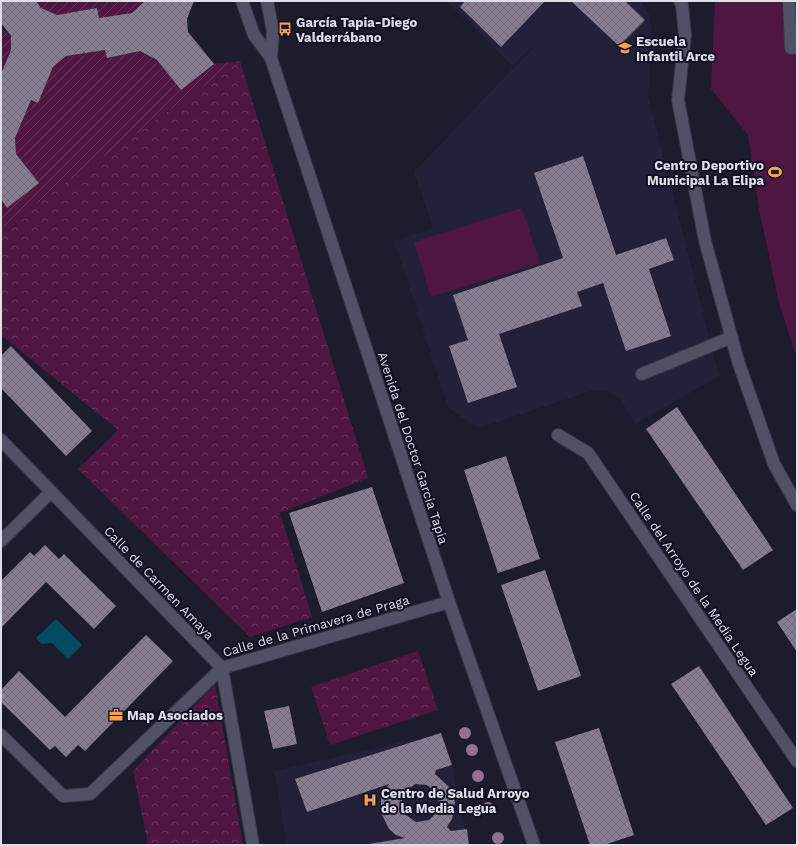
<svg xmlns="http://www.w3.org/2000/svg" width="798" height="846" viewBox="0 0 798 846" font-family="'Work Sans',sans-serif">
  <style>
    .built { fill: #222139 }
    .grass { fill: #4f1641 }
    .forest { fill: url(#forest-crowns) }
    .garden { fill: url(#garden-furrows) }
    .water { fill: #034a63 }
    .building { fill: url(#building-cross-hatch); fill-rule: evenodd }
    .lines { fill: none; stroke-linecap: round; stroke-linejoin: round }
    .minor-casing { stroke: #363644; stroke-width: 14 }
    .minor { stroke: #515166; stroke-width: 12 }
    .tree { fill: #947090 }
    .labels { text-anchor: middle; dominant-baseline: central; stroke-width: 4; stroke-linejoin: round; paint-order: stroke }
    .poi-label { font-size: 13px; font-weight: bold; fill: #dedfeb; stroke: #131223; text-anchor: start }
    .street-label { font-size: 13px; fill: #dedfeb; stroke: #131223 }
  </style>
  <defs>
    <pattern id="forest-crowns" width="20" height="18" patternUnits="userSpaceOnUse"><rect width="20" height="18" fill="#4f1641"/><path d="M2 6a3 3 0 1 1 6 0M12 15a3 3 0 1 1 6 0" fill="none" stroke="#68375d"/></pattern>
    <pattern id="garden-furrows" width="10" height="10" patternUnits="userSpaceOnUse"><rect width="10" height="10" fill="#4f1641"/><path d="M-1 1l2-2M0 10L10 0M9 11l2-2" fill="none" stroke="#68375d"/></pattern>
    <pattern id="building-cross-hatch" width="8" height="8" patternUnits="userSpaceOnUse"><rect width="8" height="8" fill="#897d91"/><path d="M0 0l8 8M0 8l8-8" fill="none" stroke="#706977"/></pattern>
  </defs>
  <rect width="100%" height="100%" fill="#1c1c2d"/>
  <!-- built -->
  <g class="built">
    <path d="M 446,1 L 641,1 L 649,14 L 652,30 L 648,96 L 719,376 L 636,424 L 619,398 L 608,391 L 594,390 L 479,428 L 449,409 L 394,241 L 433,228 L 414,172 L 541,39 L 513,66 Z"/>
    <path d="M 441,733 L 452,765 L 469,845 L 287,845 L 274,771 Z"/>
  </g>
  <!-- grass -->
  <g class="grass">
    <path d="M 715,1 L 797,1 L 797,359 L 779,303 L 759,209 L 748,135 L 711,89 Z"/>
    <path d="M 522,208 L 540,263 L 431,297 L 414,242 Z"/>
  </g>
  <!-- forest -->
  <g class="forest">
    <path d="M 240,61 L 368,478 L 280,513 L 312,617 L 250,637 L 78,469 L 118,430 L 1,335 L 1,228 Z"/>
    <path d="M 418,651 L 438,710 L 330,745 L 311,687 Z"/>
    <path d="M 215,684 L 243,845 L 148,845 L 133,771 Z"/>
  </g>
  <!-- garden -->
  <g class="garden">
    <path d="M 32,1 L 145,1 L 132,13 L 99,18 L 97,8 L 57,15 L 41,8 Z"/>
    <path d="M 1,27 L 11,36 L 11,50 L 1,74 Z"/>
    <path d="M 105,50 L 107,58 L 140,51 L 157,60 L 181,90 L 214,64 L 240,61 L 1,228 L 1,199 L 7,207 L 16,154 L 15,138 L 31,100 L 38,103 L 53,67 L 66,56 Z"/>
  </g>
  <!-- water -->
  <path class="water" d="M 56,619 L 82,645 L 68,659 L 52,643 L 42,644 L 36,638 Z"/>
  <!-- building -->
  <g class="building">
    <path d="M 1,1 L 36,1 L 41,8 L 57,15 L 97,8 L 99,18 L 132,13 L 145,1 L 194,1 L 187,19 L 188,32 L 214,64 L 181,90 L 157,60 L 140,51 L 107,58 L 105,50 L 66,56 L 53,67 L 38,103 L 31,100 L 15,138 L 16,154 L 39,183 L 7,208 L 1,199 L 1,74 L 11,50 L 11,36 L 1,23 Z"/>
    <path d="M 465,1 L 545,1 L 501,47 L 460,7 Z"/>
    <path d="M 571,1 L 625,1 L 645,20 L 619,46 Z"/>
    <path d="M 583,156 L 616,255 L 666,238 L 674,260 L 649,269 L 671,336 L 626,351 L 603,283 L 577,292 L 582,306 L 499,334 L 517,387 L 468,403 L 449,346 L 468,340 L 453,295 L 563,258 L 534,173 Z"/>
    <path d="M 11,346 L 92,431 L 66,456 L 1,388 L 1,356 Z"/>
    <path d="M 677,407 L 773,550 L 743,570 L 646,429 Z"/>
    <path d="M 506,456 L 540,559 L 498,573 L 464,470 Z"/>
    <path d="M 372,487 L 404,583 L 322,612 L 289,513 Z"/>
    <path d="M 45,545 L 59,559 L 64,554 L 116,606 L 94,629 L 46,582 L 1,628 L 1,581 L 30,552 L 34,556 Z"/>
    <path d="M 545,570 L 581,676 L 538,691 L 501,585 Z"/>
    <path d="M 797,609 L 797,652 L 777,622 Z"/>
    <path d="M 146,635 L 173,661 L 85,751 L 78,745 L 66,757 L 55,746 L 50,750 L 1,702 L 1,690 L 19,671 L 65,717 Z"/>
    <path d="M 699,666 L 793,808 L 766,825 L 671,684 Z"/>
    <path d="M 289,706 L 297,744 L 273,749 L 264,711 Z"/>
    <path d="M 599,728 L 634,835 L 604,845 L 590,845 L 555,742 Z"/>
    <path d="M 441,733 L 452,765 L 436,770 L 435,774 L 449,787 L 455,802 L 452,819 L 447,827 L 451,831 L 467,829 L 469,845 L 363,845 L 405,838 L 396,835 L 389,829 L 381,813 L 381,796 L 389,784 L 307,812 L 295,779 ZM 415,784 L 427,785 L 437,793 L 439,799 L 438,811 L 429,820 L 416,822 L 406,815 L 402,810 L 402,797 L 405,792 Z"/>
  </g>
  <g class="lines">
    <!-- minor casing -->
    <g class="minor-casing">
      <g id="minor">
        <path d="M 242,1 L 254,35 L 271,58 L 449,602 L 534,845"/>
        <path d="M 267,1 L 273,31 L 271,58"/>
        <path d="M 680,1 L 682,5 L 685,35 L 678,100 L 705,241 L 738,361 L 774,464 L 797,505"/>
        <path d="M 789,1 L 791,48 L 797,47"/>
        <path d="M 642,374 L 732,337"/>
        <path d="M 558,435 L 588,453 L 797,761"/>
        <path d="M 1,440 L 222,668 L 253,845"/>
        <path d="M 1,541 L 51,492"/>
        <path d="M 1,735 L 63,796 L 90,794 L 222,668 L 449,602"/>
      </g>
    </g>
    <!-- minor -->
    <use href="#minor" class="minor"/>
  </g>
  <!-- trees -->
  <g class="tree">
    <circle cx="465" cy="733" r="6"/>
    <circle cx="472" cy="750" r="6"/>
    <circle cx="478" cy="776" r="6"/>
    <circle cx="488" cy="808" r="6"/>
    <circle cx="498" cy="838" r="6"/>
  </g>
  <!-- icons -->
  <defs>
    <g id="bus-bare" transform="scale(1.08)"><path d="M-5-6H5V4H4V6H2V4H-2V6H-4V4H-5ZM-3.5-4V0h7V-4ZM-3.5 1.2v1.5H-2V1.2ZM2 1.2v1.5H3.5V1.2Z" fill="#f9a04d" stroke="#131223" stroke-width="2.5" paint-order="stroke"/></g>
    <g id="school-bare" transform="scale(1.08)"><path d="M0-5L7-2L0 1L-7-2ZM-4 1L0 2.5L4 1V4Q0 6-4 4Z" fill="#f9a04d" stroke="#131223" stroke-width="2.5" paint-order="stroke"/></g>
    <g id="stadium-bare" transform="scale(1.08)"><path d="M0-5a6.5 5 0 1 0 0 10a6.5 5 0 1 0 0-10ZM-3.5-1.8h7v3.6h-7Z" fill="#f9a04d" stroke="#131223" stroke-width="2.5" paint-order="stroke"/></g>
    <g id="office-bare" transform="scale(1.08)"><path d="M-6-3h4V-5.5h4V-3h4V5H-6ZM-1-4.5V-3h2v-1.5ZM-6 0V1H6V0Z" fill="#f9a04d" stroke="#131223" stroke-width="2.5" paint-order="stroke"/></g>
    <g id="hospital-bare" transform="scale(1.08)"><path d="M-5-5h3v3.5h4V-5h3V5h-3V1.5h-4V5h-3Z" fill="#f9a04d" stroke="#131223" stroke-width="2.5" paint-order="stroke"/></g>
  </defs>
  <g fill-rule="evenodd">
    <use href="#bus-bare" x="285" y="29"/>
    <use href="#school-bare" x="625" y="48"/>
    <use href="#stadium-bare" x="775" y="172"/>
    <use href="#office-bare" x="116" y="715"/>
    <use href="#hospital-bare" x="370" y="800"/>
  </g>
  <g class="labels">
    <!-- poi labels -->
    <g class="poi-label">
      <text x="296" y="22">García Tapia-Diego<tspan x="296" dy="15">Valderrábano</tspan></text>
      <text x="636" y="41">Escuela<tspan x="636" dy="15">Infantil Arce</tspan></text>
      <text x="764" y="165" text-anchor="end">Centro Deportivo<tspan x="764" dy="15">Municipal La Elipa</tspan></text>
      <text x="127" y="715">Map Asociados</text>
      <text x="381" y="793">Centro de Salud Arroyo<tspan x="381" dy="15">de la Media Legua</tspan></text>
    </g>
    <!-- street labels -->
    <g class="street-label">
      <text transform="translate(413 448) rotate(72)">Avenida del Doctor García Tapia</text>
      <text transform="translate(159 583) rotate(46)">Calle de Carmen Amaya</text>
      <text transform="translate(694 584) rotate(56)">Calle del Arroyo de la Media Legua</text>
      <text transform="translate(316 626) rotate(-16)">Calle de la Primavera de Praga</text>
    </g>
  </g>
  <!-- border -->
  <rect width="798" height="846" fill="none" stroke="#dedfeb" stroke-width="4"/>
</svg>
